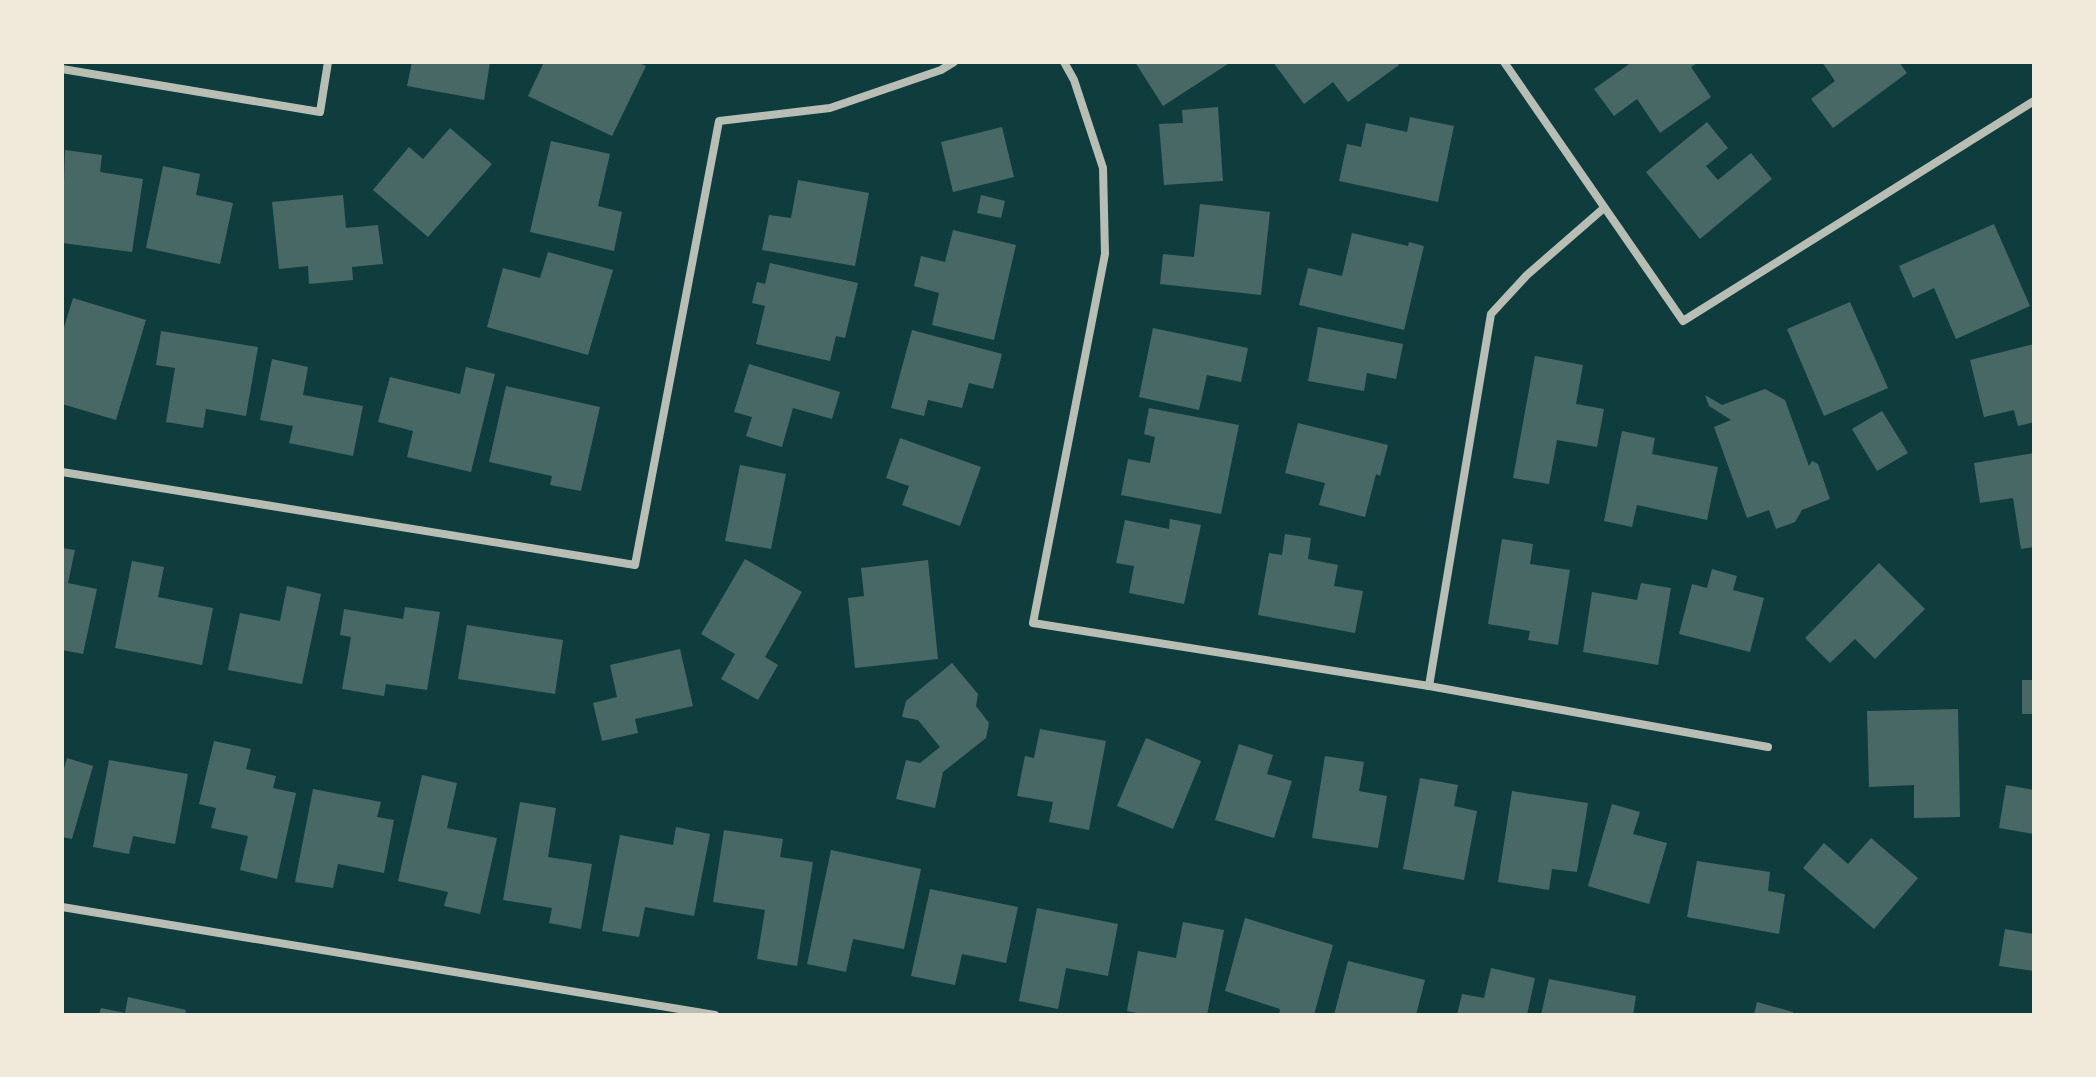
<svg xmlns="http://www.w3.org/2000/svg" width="2096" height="1077" viewBox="0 0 2096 1077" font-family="'IBM Plex Serif',serif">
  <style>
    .building { fill: #486865 }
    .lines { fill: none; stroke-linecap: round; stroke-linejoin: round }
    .minor { stroke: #b8beb3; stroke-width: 8 }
  </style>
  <rect width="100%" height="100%" fill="#0f3d3e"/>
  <!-- building -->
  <g class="building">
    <path d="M 412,62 L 490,62 L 484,100 L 407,86 Z"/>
    <path d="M 544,62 L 636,62 L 646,66 L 612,136 L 528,96 Z"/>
    <path d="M 1135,62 L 1231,62 L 1163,106 Z"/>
    <path d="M 1273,62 L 1397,62 L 1399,65 L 1348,102 L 1333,82 L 1304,104 Z"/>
    <path d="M 1632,62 L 1699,62 L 1691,67 L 1711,97 L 1660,133 L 1637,99 L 1614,116 L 1594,89 Z"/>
    <path d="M 1822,62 L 1899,62 L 1907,73 L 1833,128 L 1811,99 L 1835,81 Z"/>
    <path d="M 1218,107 L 1223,181 L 1164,185 L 1159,124 L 1183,123 L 1182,110 Z"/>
    <path d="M 1410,117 L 1454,126 L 1438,202 L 1339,181 L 1347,144 L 1361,147 L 1366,123 L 1407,132 Z"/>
    <path d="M 1707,122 L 1728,148 L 1706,166 L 1718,180 L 1751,153 L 1772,179 L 1700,239 L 1646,172 Z"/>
    <path d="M 1002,127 L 1014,177 L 953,192 L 941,142 Z"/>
    <path d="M 450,128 L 492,164 L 428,237 L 373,190 L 409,147 L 423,159 Z"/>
    <path d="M 551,141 L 610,154 L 598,206 L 622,212 L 614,251 L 530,232 Z"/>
    <path d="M 65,150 L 102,155 L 100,172 L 143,179 L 132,252 L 62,243 Z"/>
    <path d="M 163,166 L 200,174 L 196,195 L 233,203 L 220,264 L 146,248 Z"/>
    <path d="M 798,180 L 869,193 L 855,266 L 762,250 L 769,215 L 791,218 Z"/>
    <path d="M 343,195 L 346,228 L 378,225 L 383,264 L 352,267 L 353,280 L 309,284 L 308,266 L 279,269 L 272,202 Z"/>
    <path d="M 981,195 L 1005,201 L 1001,218 L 977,213 Z"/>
    <path d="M 1200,204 L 1270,212 L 1261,295 L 1160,284 L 1163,254 L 1194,257 Z"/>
    <path d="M 1994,224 L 2030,306 L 1956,339 L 1934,288 L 1913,298 L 1899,266 Z"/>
    <path d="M 953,230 L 1016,245 L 994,340 L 932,325 L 939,293 L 914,286 L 921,256 L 945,262 Z"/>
    <path d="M 1352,233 L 1408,246 L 1409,242 L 1424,246 L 1404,330 L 1299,305 L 1308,268 L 1342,276 Z"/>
    <path d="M 548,252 L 613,270 L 588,355 L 487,327 L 503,268 L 540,278 Z"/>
    <path d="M 770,263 L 858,283 L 845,338 L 836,336 L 830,361 L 756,344 L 765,306 L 752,303 L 757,282 L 765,284 Z"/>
    <path d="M 73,298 L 146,320 L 116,420 L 62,404 L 62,334 Z"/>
    <path d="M 1850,302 L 1888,388 L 1824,416 L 1787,329 Z"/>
    <path d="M 1318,327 L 1403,344 L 1396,379 L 1367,373 L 1364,391 L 1308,381 Z"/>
    <path d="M 1153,328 L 1248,348 L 1241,382 L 1207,375 L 1199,410 L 1139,397 Z"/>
    <path d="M 912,330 L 1002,354 L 993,389 L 969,383 L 962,408 L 928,400 L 924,416 L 891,408 Z"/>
    <path d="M 161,331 L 258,347 L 246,416 L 206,409 L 203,428 L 166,422 L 175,368 L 156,365 Z"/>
    <path d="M 2034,344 L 2034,422 L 2018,426 L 2014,410 L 1984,417 L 1970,360 Z"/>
    <path d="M 1535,356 L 1583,365 L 1576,404 L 1604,409 L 1597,447 L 1557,440 L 1549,484 L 1513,478 Z"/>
    <path d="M 272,359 L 308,367 L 303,395 L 363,406 L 353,456 L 289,443 L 293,426 L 260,420 Z"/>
    <path d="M 749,364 L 840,392 L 832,419 L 793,408 L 782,447 L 746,436 L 752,417 L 734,412 Z"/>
    <path d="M 466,367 L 495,374 L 471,472 L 407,457 L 413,431 L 378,422 L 390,377 L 460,394 Z"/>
    <path d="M 506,386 L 600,407 L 581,491 L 550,485 L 552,476 L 489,462 Z"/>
    <path d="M 1765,389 L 1785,400 L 1809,466 L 1812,461 L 1818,464 L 1830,499 L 1802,510 L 1795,522 L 1776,529 L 1769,510 L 1747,518 L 1714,427 L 1731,420 L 1709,406 L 1705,395 L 1722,405 Z"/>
    <path d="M 1149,408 L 1239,425 L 1221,514 L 1121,495 L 1128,459 L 1150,463 L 1155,437 L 1144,434 Z"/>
    <path d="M 1882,411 L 1908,453 L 1877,471 L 1852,429 Z"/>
    <path d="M 1298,423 L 1388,445 L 1380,476 L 1376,474 L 1365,517 L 1319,505 L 1325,483 L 1285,473 Z"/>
    <path d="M 1622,431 L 1655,438 L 1652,454 L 1718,467 L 1707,520 L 1637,505 L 1632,527 L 1604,521 Z"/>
    <path d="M 900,438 L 981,467 L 960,526 L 902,505 L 909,486 L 886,478 Z"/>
    <path d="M 2034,453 L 2034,547 L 2021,549 L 2013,498 L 1980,503 L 1974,463 Z"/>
    <path d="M 740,465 L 786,474 L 771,549 L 725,541 Z"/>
    <path d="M 1170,519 L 1201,525 L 1184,604 L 1129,593 L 1134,566 L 1116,563 L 1125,520 L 1169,529 Z"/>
    <path d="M 1285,534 L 1311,538 L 1308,559 L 1338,565 L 1334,586 L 1363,591 L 1355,633 L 1258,615 L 1269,553 L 1282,555 Z"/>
    <path d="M 1502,539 L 1533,544 L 1530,564 L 1570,570 L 1558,645 L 1528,640 L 1530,631 L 1488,624 Z"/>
    <path d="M 62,548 L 75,550 L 68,583 L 97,589 L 83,654 L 62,650 Z"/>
    <path d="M 745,559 L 802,592 L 765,657 L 778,665 L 758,700 L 721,679 L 735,654 L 701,634 Z"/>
    <path d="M 928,560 L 938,659 L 855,668 L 848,598 L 864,596 L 861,568 Z"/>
    <path d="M 132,561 L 164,567 L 158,597 L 213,608 L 202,665 L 115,648 Z"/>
    <path d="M 1879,563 L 1925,609 L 1875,659 L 1855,639 L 1830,663 L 1805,638 Z"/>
    <path d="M 1712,569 L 1737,576 L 1733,590 L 1764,598 L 1750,652 L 1679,634 L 1692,584 L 1707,588 Z"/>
    <path d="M 1641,583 L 1671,588 L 1658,665 L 1583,652 L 1592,592 L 1637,600 Z"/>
    <path d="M 287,586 L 321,594 L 302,684 L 228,670 L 240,613 L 280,621 Z"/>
    <path d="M 405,607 L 440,612 L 427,690 L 386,684 L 384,696 L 342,689 L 351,637 L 340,635 L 344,609 L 403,619 Z"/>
    <path d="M 467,625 L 563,640 L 555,694 L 458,679 Z"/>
    <path d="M 680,649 L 693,706 L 635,719 L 638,733 L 602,741 L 593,703 L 617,697 L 610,665 Z"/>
    <path d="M 952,663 L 978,694 L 976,706 L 989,723 L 986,738 L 943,772 L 935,808 L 896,799 L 906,760 L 920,763 L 940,747 L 918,720 L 902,717 L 906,701 Z"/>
    <rect x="2022" y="680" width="12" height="34"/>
    <path d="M 1958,709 L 1960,817 L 1914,818 L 1914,785 L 1869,787 L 1867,711 Z"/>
    <path d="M 1040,729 L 1106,741 L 1089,830 L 1049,822 L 1053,802 L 1017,796 L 1025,756 L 1034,758 Z"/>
    <path d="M 1146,738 L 1201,761 L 1173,829 L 1117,806 Z"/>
    <path d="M 214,741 L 251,749 L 246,769 L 276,776 L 273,788 L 296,793 L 277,879 L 240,870 L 248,836 L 211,828 L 216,808 L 199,804 Z"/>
    <path d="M 1239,744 L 1273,755 L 1267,774 L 1292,781 L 1274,838 L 1215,820 Z"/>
    <path d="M 1325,756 L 1364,762 L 1359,791 L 1387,796 L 1378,848 L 1312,838 Z"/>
    <path d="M 67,758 L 93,766 L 72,839 L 62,837 L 62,775 Z"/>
    <path d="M 109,760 L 188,774 L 175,844 L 133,836 L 129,854 L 93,847 Z"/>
    <path d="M 422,775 L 457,783 L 447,828 L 497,838 L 480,914 L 444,906 L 448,892 L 398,881 Z"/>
    <path d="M 1420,778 L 1458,785 L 1454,806 L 1477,811 L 1464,880 L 1403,869 Z"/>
    <path d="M 2006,785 L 2034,790 L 2034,834 L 1999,828 Z"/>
    <path d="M 313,789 L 381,802 L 377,817 L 394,820 L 384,873 L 338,864 L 333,888 L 295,882 Z"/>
    <path d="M 1512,791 L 1588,803 L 1577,872 L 1552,869 L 1549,890 L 1498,882 Z"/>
    <path d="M 520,802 L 556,808 L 548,857 L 592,864 L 581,929 L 549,923 L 552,908 L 503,900 Z"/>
    <path d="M 1612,804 L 1640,812 L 1633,834 L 1667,843 L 1649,904 L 1588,886 Z"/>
    <path d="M 676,827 L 710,834 L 694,916 L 645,907 L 639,937 L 602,931 L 620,835 L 673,845 Z"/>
    <path d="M 724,830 L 783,839 L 780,857 L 813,862 L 797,966 L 757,959 L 765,910 L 713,902 Z"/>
    <path d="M 1871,838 L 1918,878 L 1874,929 L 1803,868 L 1824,843 L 1848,864 Z"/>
    <path d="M 831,850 L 921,869 L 904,949 L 853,939 L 846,972 L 807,964 Z"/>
    <path d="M 1697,861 L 1770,872 L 1768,891 L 1785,894 L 1779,934 L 1687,917 Z"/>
    <path d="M 930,889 L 1018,907 L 1006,963 L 962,954 L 955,985 L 911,976 Z"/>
    <path d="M 1037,908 L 1118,924 L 1108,976 L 1066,968 L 1058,1009 L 1019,1001 Z"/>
    <path d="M 1245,918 L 1333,945 L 1314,1015 L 1279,1015 L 1280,1009 L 1225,991 Z"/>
    <path d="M 1183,922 L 1224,930 L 1207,1015 L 1147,1015 L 1127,1011 L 1138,951 L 1176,958 Z"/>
    <path d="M 2005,929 L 2034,934 L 2034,971 L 1999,966 Z"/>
    <path d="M 1348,961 L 1425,980 L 1416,1015 L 1334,1015 Z"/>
    <path d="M 1491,968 L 1535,978 L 1527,1015 L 1457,1015 L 1462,994 L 1484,998 Z"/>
    <path d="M 1549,979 L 1636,996 L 1633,1015 L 1541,1015 Z"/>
    <path d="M 128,997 L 186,1010 L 185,1015 L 99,1015 L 101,1008 L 125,1013 Z"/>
    <path d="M 1757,1002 L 1793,1012 L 1793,1015 L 1754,1015 Z"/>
  </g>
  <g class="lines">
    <!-- minor -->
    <g class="minor">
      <path d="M 1064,62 L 1074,80 L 1103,168 L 1105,254 L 1033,623 L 1429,686 L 1768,747"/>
      <path d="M 1504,62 L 1683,321 L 2034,101"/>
      <path d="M 62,69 L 320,112 L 328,62"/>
      <path d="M 62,472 L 635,565 L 719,121 L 830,108 L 941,70 L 954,62"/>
      <path d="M 1429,686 L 1491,314 L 1527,275 L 1604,208"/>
      <path d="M 62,907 L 715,1015"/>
    </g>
  </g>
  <!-- border -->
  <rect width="2096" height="1077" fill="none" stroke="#f1e9da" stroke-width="128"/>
</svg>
